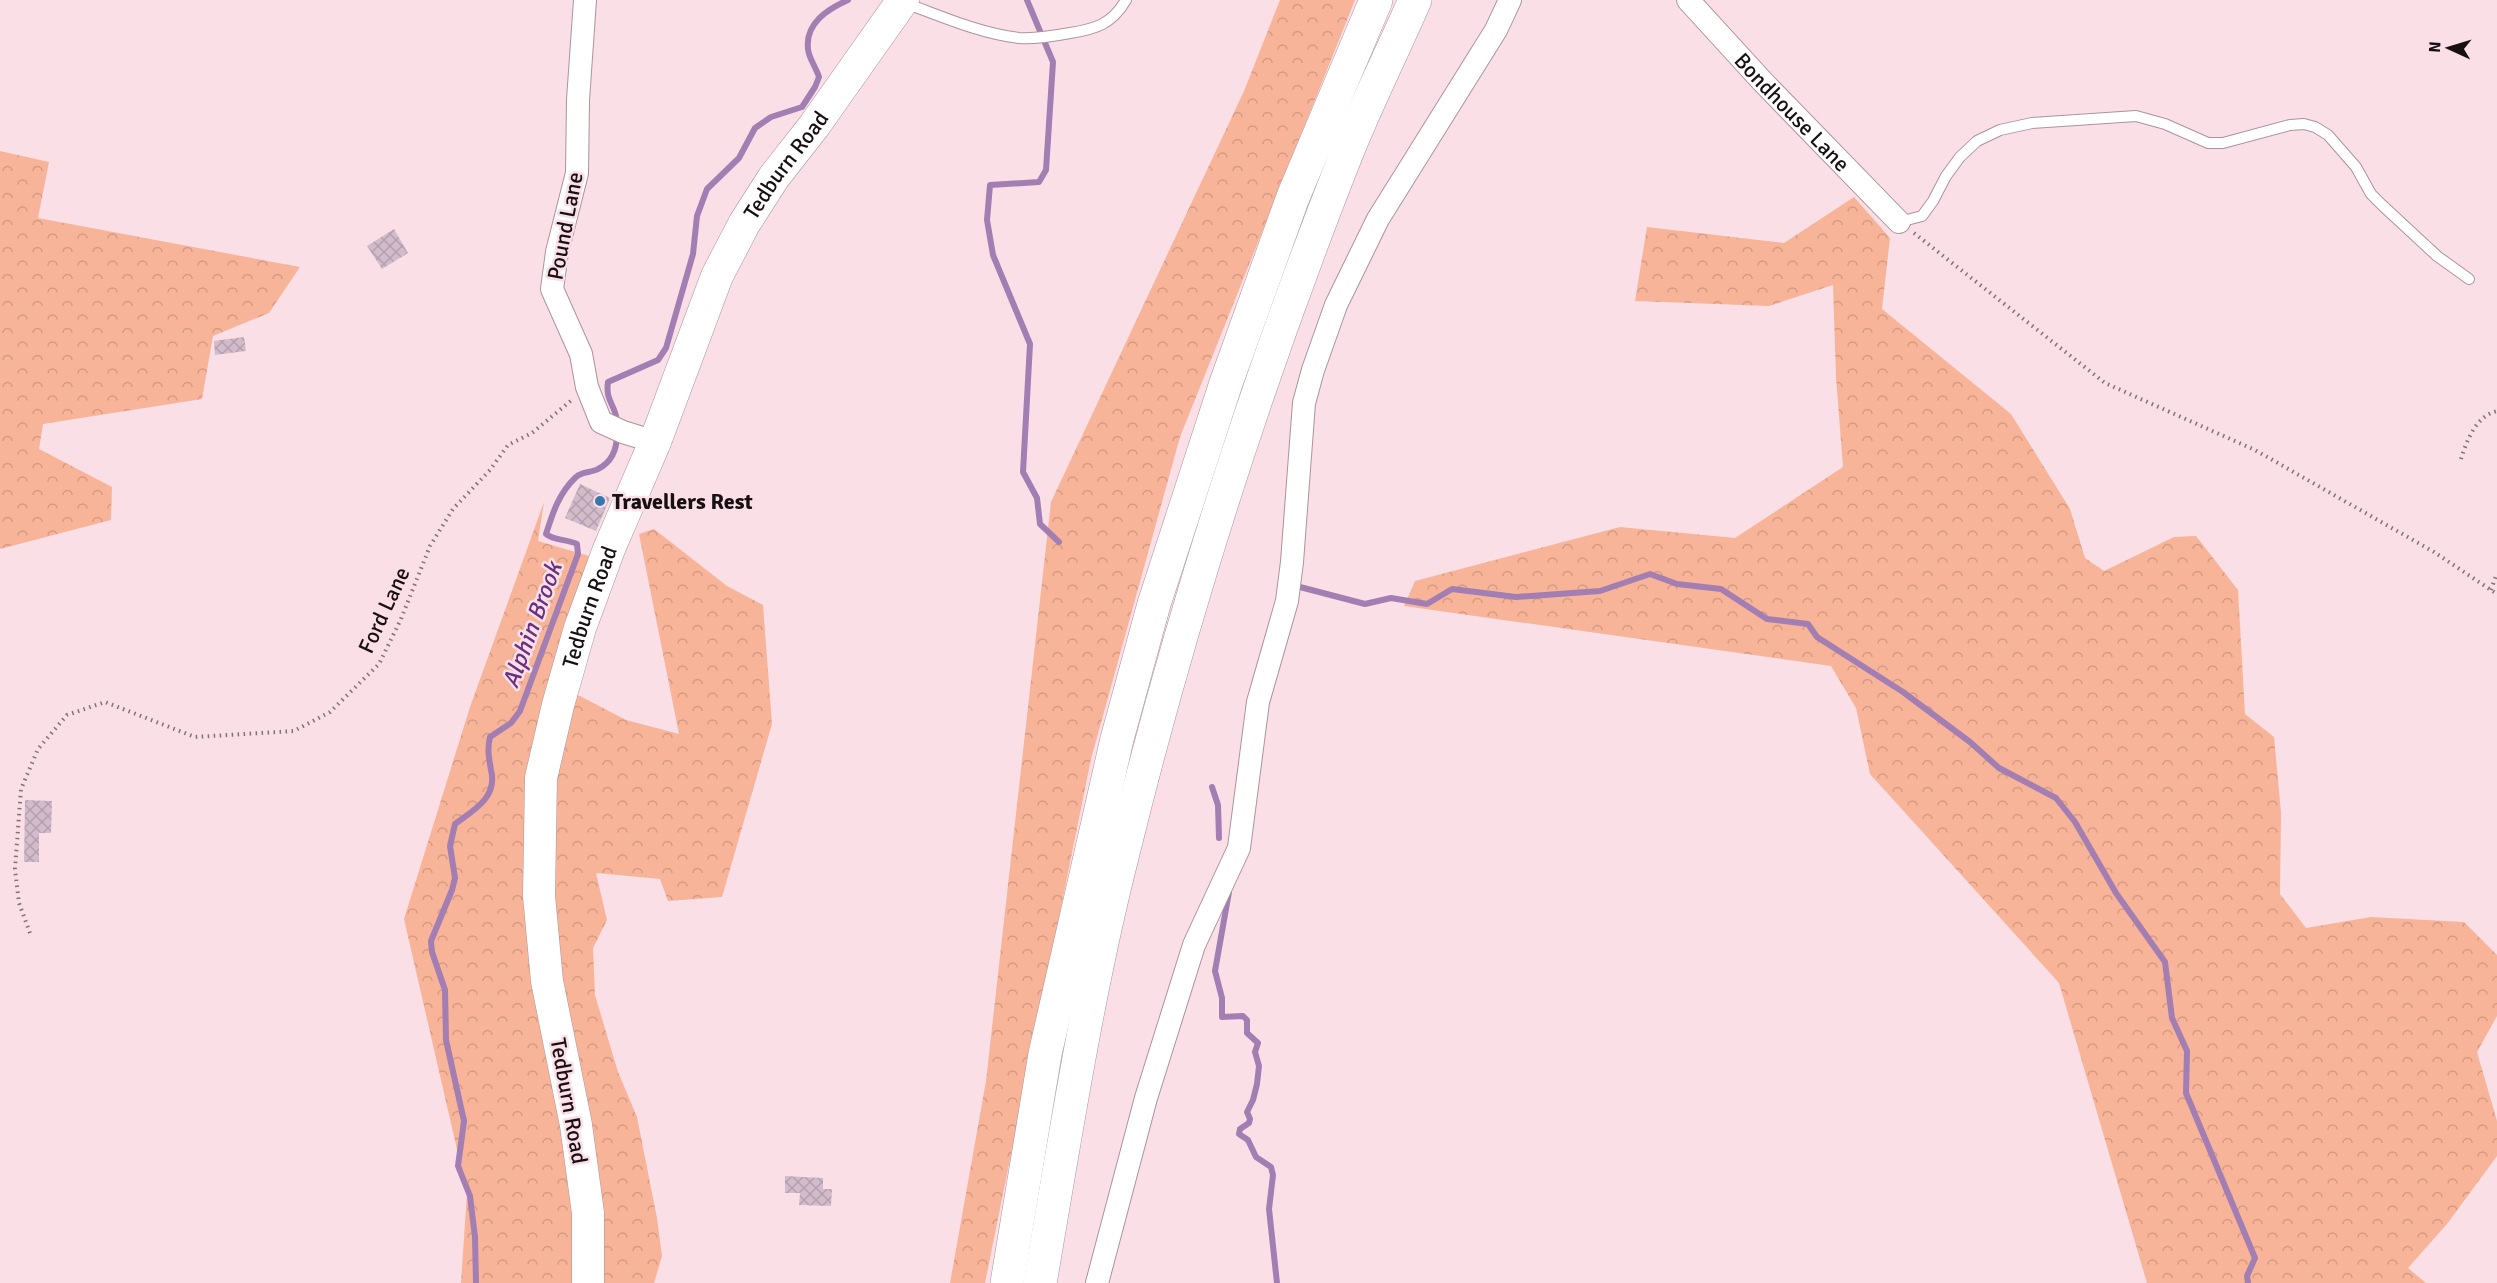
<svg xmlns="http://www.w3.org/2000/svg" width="2497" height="1283" viewBox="0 0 2497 1283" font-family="Signika,sans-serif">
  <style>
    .forest { fill: url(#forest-crowns) }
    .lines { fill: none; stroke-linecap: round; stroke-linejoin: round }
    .stream { stroke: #a27eb2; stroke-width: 6 }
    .building { fill: url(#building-cross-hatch) }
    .lane-casing { stroke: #ad939b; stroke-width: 12 }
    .street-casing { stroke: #ad939b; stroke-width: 24 }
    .secondary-casing { stroke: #ad939b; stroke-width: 33 }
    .highway-casing { stroke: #ad939b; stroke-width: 34 }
    .path { stroke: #837177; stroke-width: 4; stroke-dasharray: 1.5 4.5; stroke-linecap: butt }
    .lane { stroke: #fff; stroke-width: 10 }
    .street { stroke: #fff; stroke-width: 22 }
    .secondary { stroke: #fff; stroke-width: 32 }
    .highway { stroke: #fff; stroke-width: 33 }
    .poi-dot { fill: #3578ae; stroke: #fadfe7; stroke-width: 2 }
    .labels { text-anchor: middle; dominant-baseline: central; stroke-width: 5; stroke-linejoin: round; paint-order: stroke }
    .street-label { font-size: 22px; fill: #180f12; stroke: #fadfe7 }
    .poi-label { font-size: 22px; font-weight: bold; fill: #180f12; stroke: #fadfe7; text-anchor: start }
    .water-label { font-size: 24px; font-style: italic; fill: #682f83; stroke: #fadfe7 }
  </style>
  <defs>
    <pattern id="forest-crowns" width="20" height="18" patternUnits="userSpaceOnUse" patternTransform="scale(1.5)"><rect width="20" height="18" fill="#f8b498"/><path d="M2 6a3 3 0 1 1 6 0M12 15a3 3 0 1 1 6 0" fill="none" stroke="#d49a82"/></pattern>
    <pattern id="building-cross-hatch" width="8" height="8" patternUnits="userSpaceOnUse" patternTransform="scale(1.5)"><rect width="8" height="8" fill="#d2bccb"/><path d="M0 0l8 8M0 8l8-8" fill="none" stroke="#b4a0ad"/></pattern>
  </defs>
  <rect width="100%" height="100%" fill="#fadfe7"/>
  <!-- forest -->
  <g class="forest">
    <path d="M 1280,0 L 1355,0 L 1180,437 L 1091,759 L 985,1283 L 950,1283 L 986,1081 L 1051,502 L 1244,91 Z"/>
    <path d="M 0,151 L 49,162 L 38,218 L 300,267 L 269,313 L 213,336 L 202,399 L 43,424 L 39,449 L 112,487 L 111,520 L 0,549 Z"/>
    <path d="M 1854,197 L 1890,238 L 1882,309 L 2011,414 L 2070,509 L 2085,558 L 2104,571 L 2174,537 L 2196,536 L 2238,590 L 2245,714 L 2274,737 L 2281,812 L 2280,894 L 2306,928 L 2371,917 L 2464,922 L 2497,955 L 2497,1016 L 2477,1052 L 2497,1121 L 2497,1156 L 2447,1224 L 2408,1268 L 2426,1283 L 2147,1283 L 2059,983 L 1870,774 L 1856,708 L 1831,666 L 1404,606 L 1415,581 L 1620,527 L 1735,538 L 1843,467 L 1836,377 L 1833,285 L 1769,306 L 1635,301 L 1647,227 L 1784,243 Z"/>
    <path d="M 544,502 L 538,541 L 589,556 L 549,689 L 580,696 L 626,720 L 679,734 L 639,534 L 654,529 L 727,586 L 763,605 L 772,724 L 722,897 L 668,901 L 660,879 L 596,873 L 607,920 L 593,948 L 595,995 L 618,1072 L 637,1117 L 657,1218 L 662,1256 L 654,1283 L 461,1283 L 467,1193 L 404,919 L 470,707 Z"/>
  </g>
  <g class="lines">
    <!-- stream -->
    <g class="stream">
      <path d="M 1027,0 L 1053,62 L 1046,170 L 1039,182 L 990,185 L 987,220 L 993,255 L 1030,344 L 1023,472 L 1037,498 L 1040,524 L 1059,542"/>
      <path d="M 617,424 C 617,405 605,403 608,382 L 658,360 L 666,348 L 693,254 L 697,216 L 707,189 L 739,158 L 755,128 L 771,117 L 802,107 L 815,87 L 819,77 C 816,67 809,59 808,49 C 805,23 828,9 848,0"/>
      <path d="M 1300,587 L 1365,604 L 1391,598 L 1427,604 L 1452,589 L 1516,597 L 1600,591 L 1650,574 L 1677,584 L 1721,589 L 1767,619 L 1808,624 L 1817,637 L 1903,692 L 1970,742 L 1999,768 L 2056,798 L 2075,822 L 2116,893 L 2165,962 L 2172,1018 L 2187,1051 L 2186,1093 L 2255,1258 L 2247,1276 L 2248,1283"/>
      <path d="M 1212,787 L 1218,805 L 1219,838"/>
      <path d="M 1229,892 L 1215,971 L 1222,998 L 1222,1017 L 1243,1016 L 1247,1020 L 1247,1033 L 1258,1043 L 1255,1052 L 1259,1066 L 1257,1084 L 1253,1100 L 1247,1112 L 1250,1119 L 1249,1123 L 1240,1129 L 1239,1134 L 1248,1140 L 1256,1157 L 1271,1167 L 1273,1175 L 1269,1209 L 1277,1283"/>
      <path d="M 476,1283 L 475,1237 L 470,1196 L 458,1166 L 464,1121 L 446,1040 L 445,990 L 432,952 L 431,941 L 452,890 L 455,878 L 450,846 L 455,824 C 474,810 498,797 491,770 C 489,758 487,750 490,737 L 511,723 L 520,711 L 578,554 L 577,544 C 567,539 554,541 546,534 C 553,512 559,493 576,477 C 582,471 591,473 598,469 C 612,462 617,448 617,434"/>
    </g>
  </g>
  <!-- building -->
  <g class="building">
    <path d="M 394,229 L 408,253 L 382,269 L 367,246 Z"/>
    <path d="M 244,337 L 246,351 L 215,355 L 214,341 Z"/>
    <path d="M 580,484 L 610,498 L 596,531 L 565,518 Z"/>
    <path d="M 25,800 L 52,801 L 51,833 L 39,833 L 39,862 L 24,862 Z"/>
    <path d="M 785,1176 L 823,1178 L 823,1189 L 832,1189 L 831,1206 L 799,1205 L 800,1193 L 785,1193 Z"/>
  </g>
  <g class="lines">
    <!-- lane casing -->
    <g class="lane-casing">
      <g id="lane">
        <path d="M 905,3 C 941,16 981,34 1019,38 C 1036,39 1054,36 1070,33 C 1096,29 1112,24 1126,0"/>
        <path d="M 1899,222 L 1922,216 L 1933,201 L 1946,176 L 1960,157 L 1977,141 L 2000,130 L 2032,123 L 2136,116 L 2165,124 L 2208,143 L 2223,143 L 2290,125 L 2304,124 L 2315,127 L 2328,135 L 2356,167 L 2371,194 L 2382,205 L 2437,256 L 2469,279"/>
      </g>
    </g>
    <!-- street casing -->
    <g class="street-casing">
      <g id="street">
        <path d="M 585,0 L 578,100 L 577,173 L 557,252 L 552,289 L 581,354 L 587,387 L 601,422 L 623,432 L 655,442"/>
        <path id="s1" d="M 1688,0 L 1762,81 L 1899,222"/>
        <path d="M 1097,1283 L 1146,1098 L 1194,945 L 1239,848 L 1258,702 L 1287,601 L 1292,562 L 1304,403 L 1313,370 L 1336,305 L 1378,219 L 1496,30 L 1510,0"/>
      </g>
    </g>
    <!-- secondary casing -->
    <g class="secondary-casing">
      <g id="secondary">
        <path id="s2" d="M 588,1283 L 588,1213 L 576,1125 L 547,981 L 539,896 L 541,778 L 558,705 L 580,628 L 609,549 L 655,442 L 717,276 L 744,224 L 774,177 L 814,126 L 903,0"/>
      </g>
    </g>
    <!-- highway casing -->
    <g class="highway-casing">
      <g id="highway">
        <path d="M 1007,1283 L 1045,1054 L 1117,739 L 1154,604 L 1226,383 L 1293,197 L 1376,0"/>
        <path d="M 1040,1283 C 1065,1139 1087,994 1123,853 C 1181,617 1255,386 1344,160 C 1365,106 1392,53 1415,0"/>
      </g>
    </g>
    <!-- path -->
    <g class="path">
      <path d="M 1914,233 L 2105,383 L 2255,450 L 2434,552 L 2497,594"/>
      <path d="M 2461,459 C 2467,440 2476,416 2497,411"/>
      <path d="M 2491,590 L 2497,573"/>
      <path d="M 30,933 L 19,903 L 15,869 L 21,789 L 38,749 L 67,715 L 105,702 L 195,737 L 294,731 L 330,712 L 379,664 L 401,619 L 430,546 L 453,509 L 490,470 L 508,445 L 532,433 L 573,399"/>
    </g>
    <!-- lane -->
    <use href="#lane" class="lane"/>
    <!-- street -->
    <use href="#street" class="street"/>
    <!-- secondary -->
    <use href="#secondary" class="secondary"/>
    <!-- highway -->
    <use href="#highway" class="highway"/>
  </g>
  <!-- markers -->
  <circle class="poi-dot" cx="600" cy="501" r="6"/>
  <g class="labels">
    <!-- street labels -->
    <g class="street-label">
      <text stroke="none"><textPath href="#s1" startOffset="153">Bondhouse Lane</textPath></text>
      <text stroke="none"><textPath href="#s2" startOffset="1173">Tedburn Road</textPath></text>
      <text transform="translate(565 226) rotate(-79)">Pound Lane</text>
      <text stroke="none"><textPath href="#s2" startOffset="687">Tedburn Road</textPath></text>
      <text transform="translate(384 610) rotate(-65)">Ford Lane</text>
      <text transform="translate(569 1101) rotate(80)">Tedburn Road</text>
    </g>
    <!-- poi labels -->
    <g class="poi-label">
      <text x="612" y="501">Travellers Rest</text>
    </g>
    <!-- water labels -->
    <g class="water-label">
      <text transform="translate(532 625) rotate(-70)">Alphin Brook</text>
    </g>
  </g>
  <!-- north arrow -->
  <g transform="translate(2449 48) rotate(274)" stroke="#fadfe7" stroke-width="4.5" paint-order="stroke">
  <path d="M0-4.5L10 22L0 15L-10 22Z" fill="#180f12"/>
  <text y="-9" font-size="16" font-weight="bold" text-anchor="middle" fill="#180f12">N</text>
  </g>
</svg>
